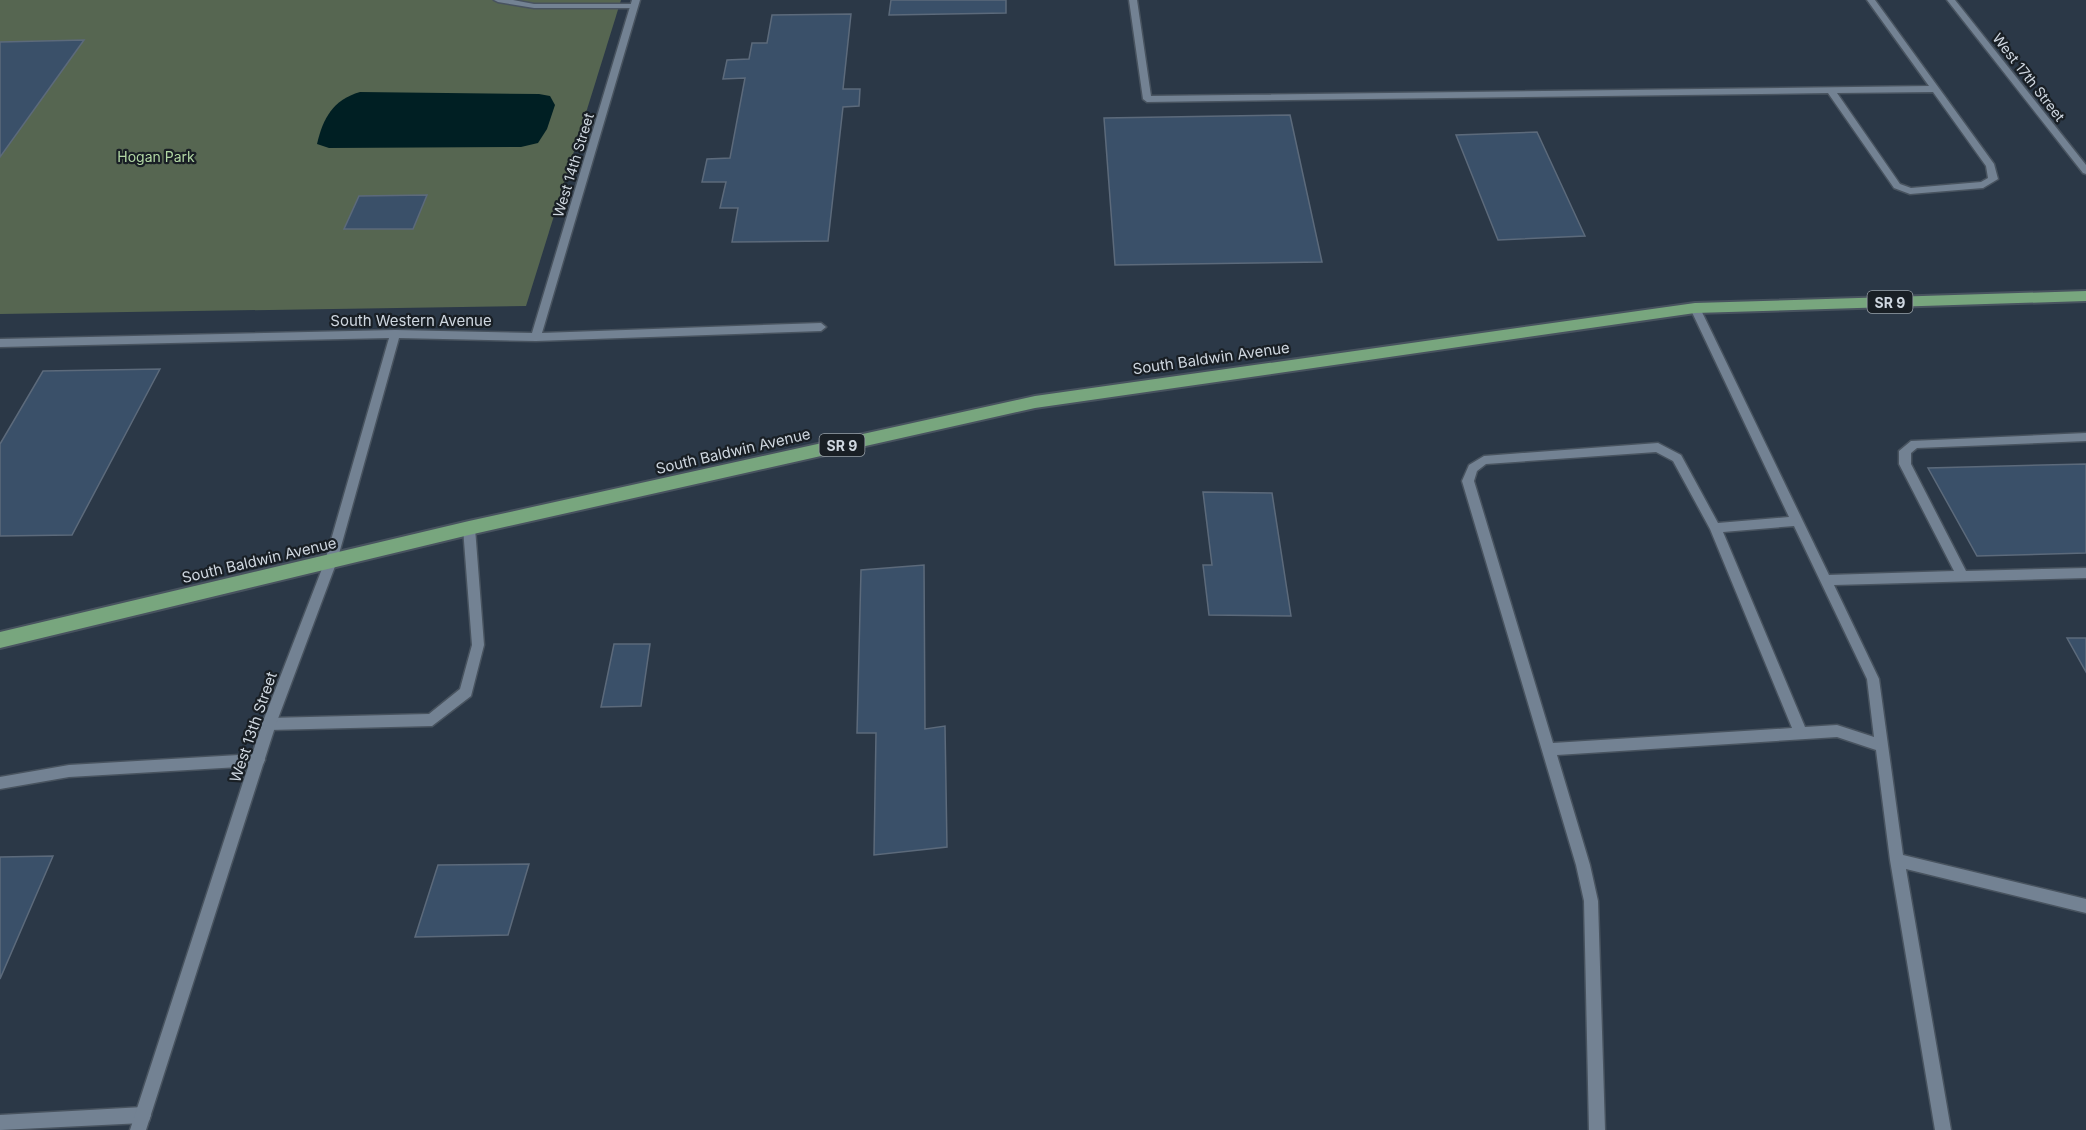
<svg xmlns="http://www.w3.org/2000/svg" width="2086" height="1130" viewBox="0 0 2086 1130" font-family="Inter,sans-serif">
  <style>
    .green { fill: #566651 }
    .water { fill: #001f23 }
    .building { fill: #3a5069; stroke: #5c6a7b; stroke-width: 1.5 }
    .lines { fill: none; stroke-linecap: round; stroke-linejoin: round }
    .service-casing { stroke: #48535f; stroke-width: 3 }
    .minor-casing { stroke: #48535f; stroke-width: 3 }
    .trunk-casing { stroke: #48535f; stroke-width: 4 }
    .service { fill: #738293; fill-rule: evenodd }
    .minor { fill: #738293; fill-rule: evenodd }
    .trunk { fill: #78a67e; fill-rule: evenodd }
    .labels { text-anchor: middle; dominant-baseline: central; stroke-width: 4.5; stroke-linejoin: round; paint-order: stroke }
    .far-street-label { font-size: 14px; fill: #cfd7e0; stroke: #191f25 }
    .far-park-label { font-size: 14px; fill: #b2d7a4; stroke: #191f25 }
    .shield { fill: #191f25; stroke: #98a0a8; stroke-width: 1.5 }
    .shield-label { font-size: 14px; font-weight: bold; fill: #cfd7e0 }
    .street-label { font-size: 15px; fill: #cfd7e0; stroke: #191f25 }
  </style>
  <rect width="100%" height="100%" fill="#2b3847"/>
  <!-- green -->
  <path class="green" d="M 0,0 L 621,0 L 526,306 L 0,314 Z"/>
  <!-- water -->
  <path class="water" d="M 360,92 L 539,94 L 550,96 L 555,105 L 547,129 L 538,143 L 521,147 L 329,148 L 317,144 C 323,118 333,100 360,92 Z"/>
  <!-- building -->
  <g class="building">
    <path d="M 891,0 L 1006,0 L 1006,13 L 889,15 Z"/>
    <path d="M 851,14 L 843,89 L 860,89 L 859,106 L 843,107 L 828,241 L 732,242 L 738,208 L 720,208 L 726,182 L 702,182 L 707,159 L 730,158 L 745,78 L 723,79 L 727,60 L 749,59 L 752,43 L 767,43 L 772,15 Z"/>
    <path d="M 84,40 L 0,157 L 0,42 Z"/>
    <path d="M 1290,115 L 1322,262 L 1115,265 L 1104,118 Z"/>
    <path d="M 1537,132 L 1585,236 L 1498,240 L 1456,135 Z"/>
    <path d="M 427,195 L 413,229 L 344,229 L 359,196 Z"/>
    <path d="M 160,369 L 72,535 L 0,536 L 0,444 L 43,371 Z"/>
    <path d="M 2086,464 L 2086,553 L 1977,556 L 1928,468 Z"/>
    <path d="M 1203,492 L 1272,493 L 1291,616 L 1209,615 L 1203,565 L 1212,565 Z"/>
    <path d="M 924,565 L 925,729 L 945,726 L 947,847 L 874,855 L 876,733 L 857,733 L 861,570 Z"/>
    <path d="M 2067,638 L 2086,638 L 2086,672 Z"/>
    <path d="M 614,644 L 650,644 L 641,706 L 601,707 Z"/>
    <path d="M 53,856 L 0,979 L 0,857 Z"/>
    <path d="M 529,864 L 508,935 L 415,937 L 438,865 Z"/>
  </g>
  <g class="lines">
    <!-- service casing -->
    <g class="service-casing">
      <g id="service">
        <path d="M 494,0 L 513,0 L 534,4 L 634,4 L 638,6 L 634,8 L 534,8 L 498,2 Z"/>
        <path d="M 1129,0 L 1137,0 L 1151,96 L 1929,86 L 1867,0 L 1875,0 L 1994,164 L 1998,179 L 1983,188 L 1910,194 L 1894,188 L 1828,93 L 1147,102 L 1143,99 ZM 1933,92 L 1986,166 L 1988,178 L 1981,182 L 1911,188 L 1900,184 L 1837,93 Z"/>
        <path d="M 1695,304 L 1700,308 L 1829,575 L 1954,571 L 1899,464 L 1899,451 L 1911,441 L 2086,433 L 2086,441 L 1917,448 L 1911,453 L 1911,464 L 1966,571 L 2086,568 L 2086,578 L 1834,585 L 1879,679 L 1903,855 L 2086,899 L 2086,913 L 1906,869 L 1951,1130 L 1935,1130 L 1890,860 L 1876,750 L 1837,737 L 1557,755 L 1590,865 L 1598,901 L 1605,1130 L 1589,1130 L 1584,901 L 1576,865 L 1462,481 L 1469,465 L 1484,456 L 1658,443 L 1681,455 L 1718,523 L 1789,517 L 1690,308 ZM 1656,452 L 1673,461 L 1710,529 L 1792,728 L 1553,743 L 1474,481 L 1477,471 L 1486,464 ZM 1794,526 L 1867,679 L 1874,737 L 1837,725 L 1805,727 L 1723,532 Z"/>
        <path d="M 469,523 L 473,525 L 475,528 L 484,645 L 471,696 L 432,726 L 269,730 L 264,728 L 262,724 L 264,720 L 269,718 L 429,714 L 460,689 L 472,645 L 463,528 L 465,525 Z"/>
        <path d="M 258,754 L 263,756 L 265,760 L 263,764 L 258,766 L 69,777 L 0,789 L 0,777 L 69,765 Z"/>
        <path d="M 143,1107 L 149,1109 L 151,1115 L 149,1121 L 143,1123 L 0,1130 L 0,1115 Z"/>
      </g>
    </g>
    <!-- minor casing -->
    <g class="minor-casing">
      <g id="minor">
        <path d="M 632,0 L 640,0 L 542,333 L 821,323 L 826,327 L 821,331 L 536,341 L 399,338 L 337,561 L 276,724 L 146,1130 L 130,1130 L 262,724 L 325,561 L 389,338 L 0,347 L 0,339 L 395,330 L 532,333 Z"/>
        <path d="M 1947,0 L 1955,0 L 2086,165 L 2086,174 L 2083,173 Z"/>
      </g>
    </g>
    <!-- trunk casing -->
    <g class="trunk-casing">
      <path id="trunk" d="M 2086,291 L 2086,301 L 1695,313 L 1035,408 L 469,535 L 0,648 L 0,632 L 469,521 L 1035,396 L 1695,303 Z"/>
    </g>
    <!-- service -->
    <use href="#service" class="service"/>
    <!-- minor -->
    <use href="#minor" class="minor"/>
    <!-- trunk -->
    <use href="#trunk" class="trunk"/>
  </g>
  <g class="labels">
    <!-- far-street labels -->
    <g class="far-street-label">
      <text transform="translate(2029 77) rotate(52)">West 17th Street</text>
      <text transform="translate(573 165) rotate(-73)">West 14th Street</text>
    </g>
    <!-- far-park labels -->
    <g class="far-park-label">
      <text x="156" y="156">Hogan Park</text>
    </g>
    <!-- shield labels -->
    <g class="shield">
      <rect x="1867.5" y="291" width="45" height="22" rx="4.5"/>
      <rect x="819.5" y="434" width="45" height="22" rx="4.5"/>
    </g>
    <g class="shield-label">
      <text x="1890" y="302">SR 9</text>
      <text x="842" y="445">SR 9</text>
    </g>
    <!-- street labels -->
    <g class="street-label">
      <text x="411" y="320">South Western Avenue</text>
      <text transform="translate(1211 358) rotate(-8)">South Baldwin Avenue</text>
      <text transform="translate(733 451) rotate(-13)">South Baldwin Avenue</text>
      <text transform="translate(259 560) rotate(-13)">South Baldwin Avenue</text>
      <text transform="translate(253 727) rotate(-71)">West 13th Street</text>
    </g>
  </g>
</svg>
